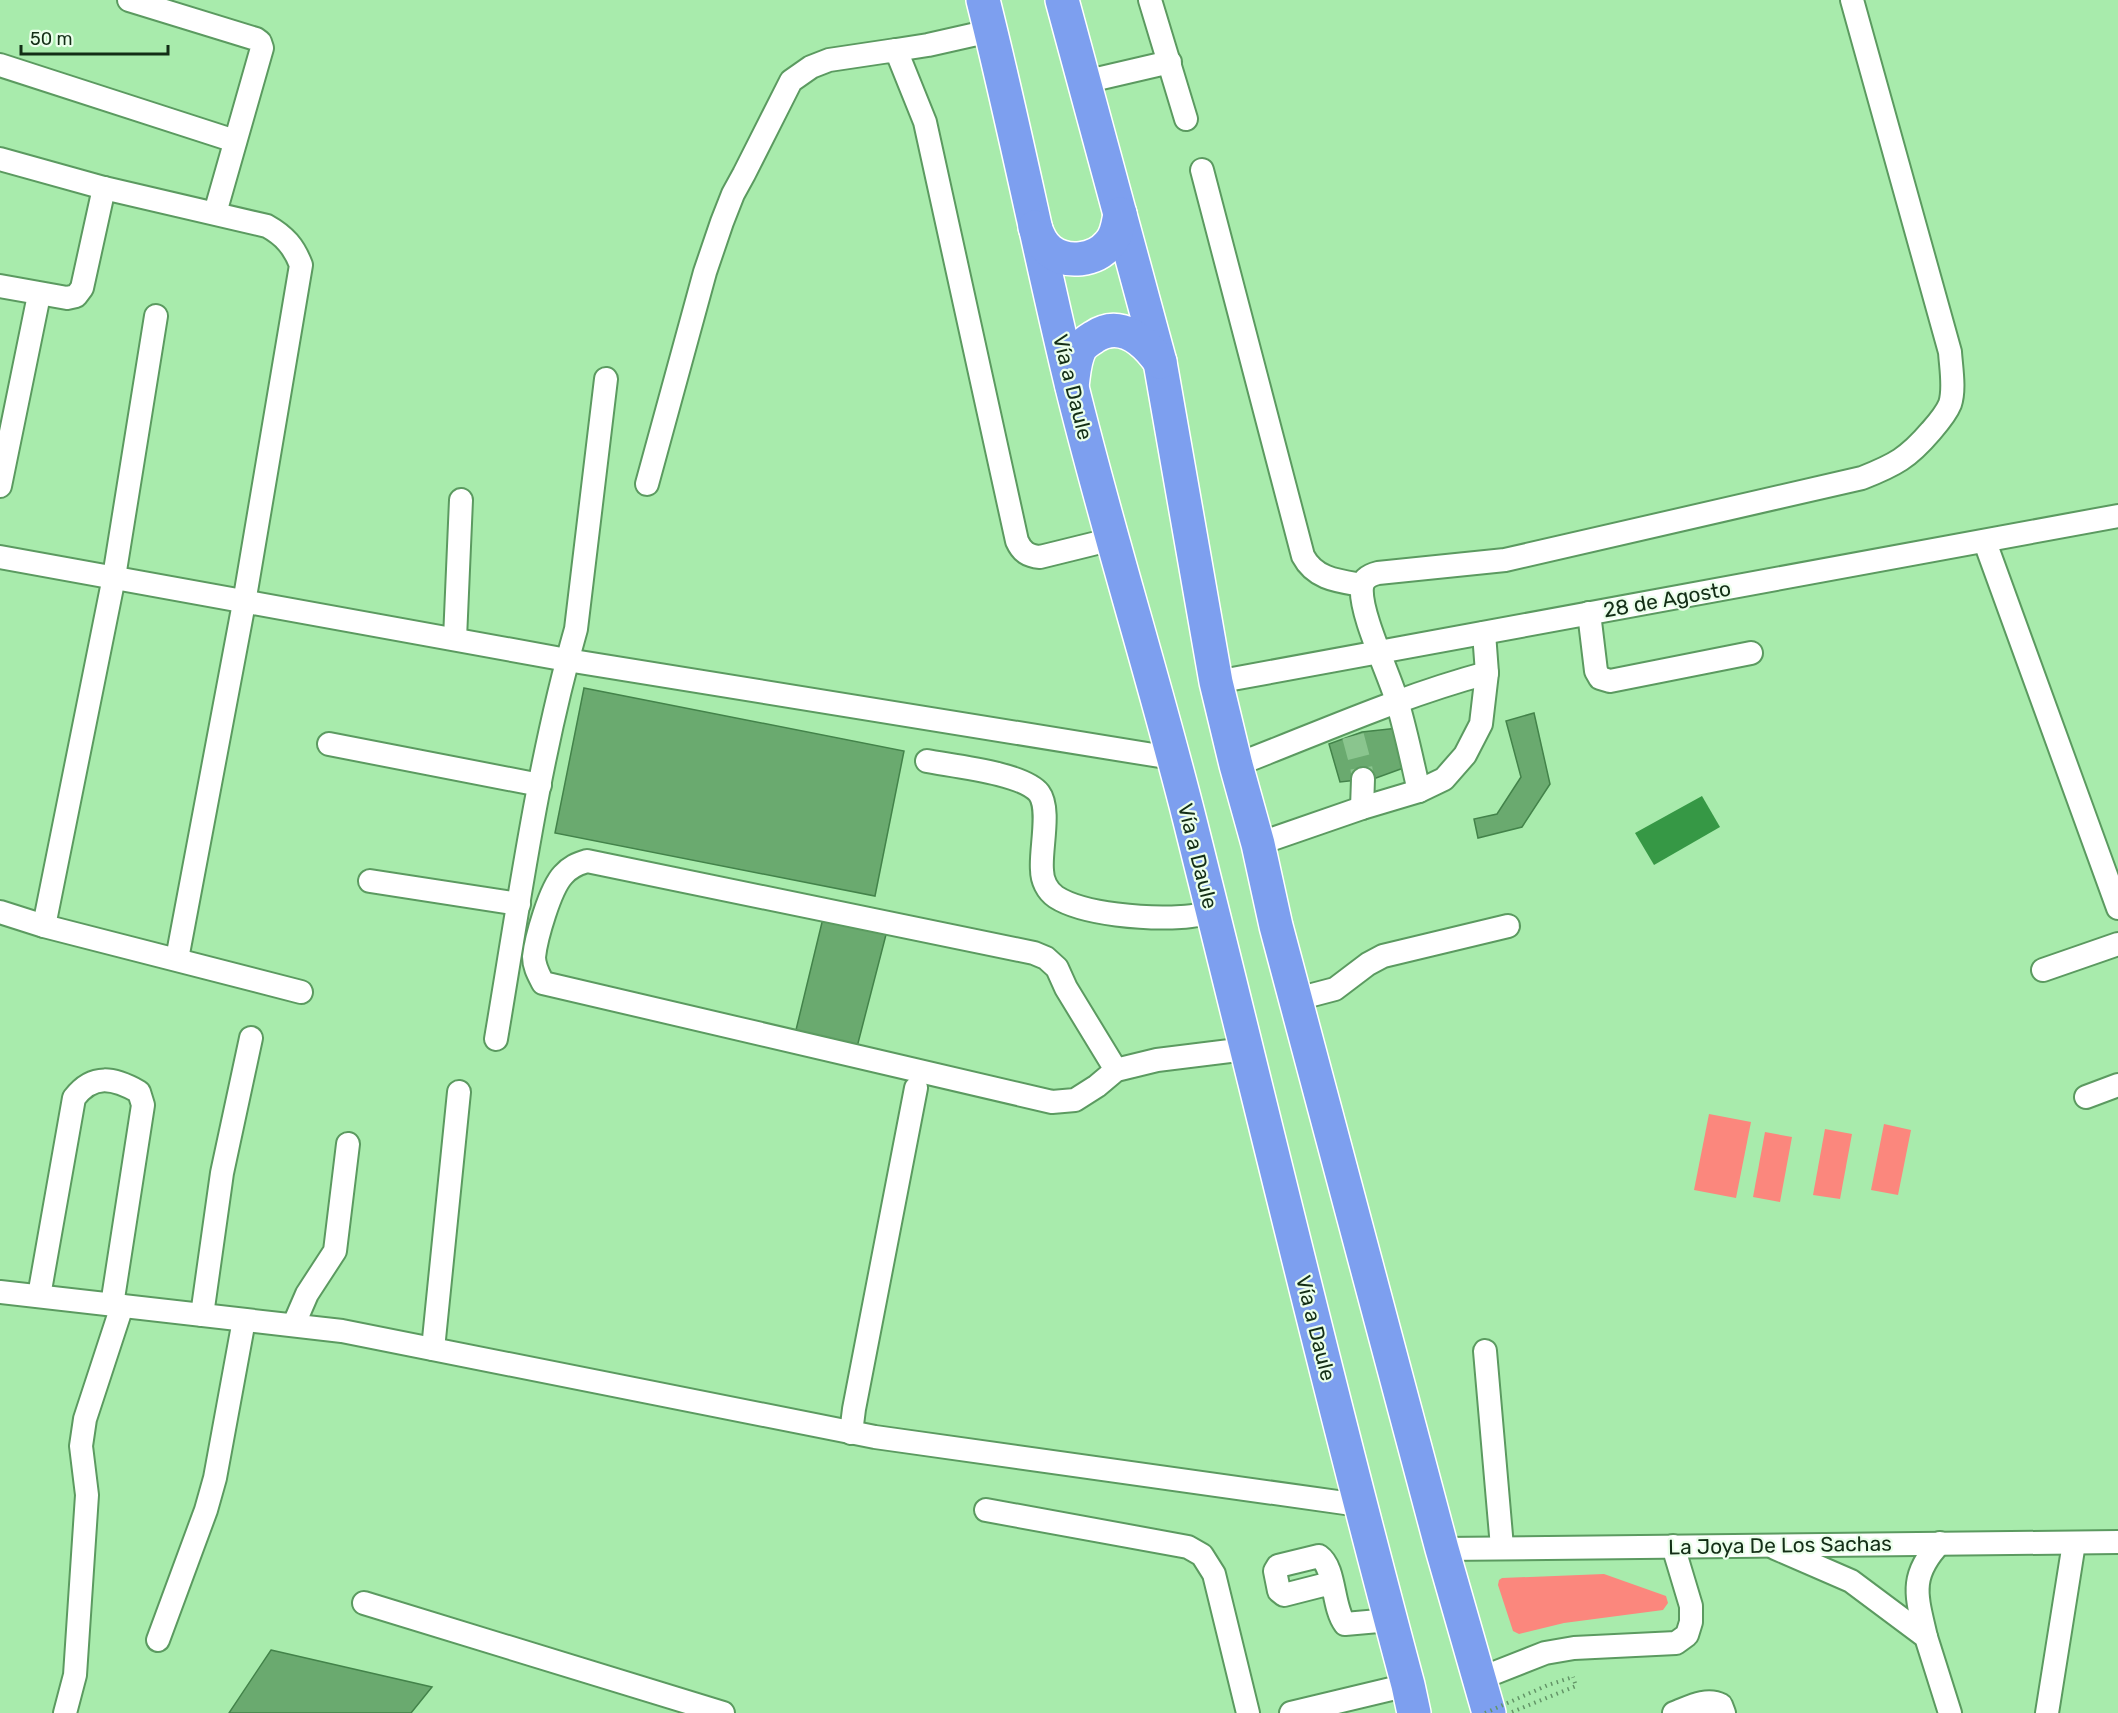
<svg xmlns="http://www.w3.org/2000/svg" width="2118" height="1713" viewBox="0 0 2118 1713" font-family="Rubik,sans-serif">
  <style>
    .green { fill: #fb877d }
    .water { fill: #369845 }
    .building { fill: #6aaa6f; stroke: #43834a; stroke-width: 1.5 }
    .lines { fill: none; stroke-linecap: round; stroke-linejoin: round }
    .minor-tunnel { stroke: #8ac58e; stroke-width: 22; stroke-dasharray: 22 11; stroke-linecap: butt }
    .minor-casing { stroke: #5b9a60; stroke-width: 26 }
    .highway-casing { stroke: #fff; stroke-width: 36 }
    .path { stroke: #639467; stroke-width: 4; stroke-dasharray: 1.5 4.5; stroke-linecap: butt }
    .minor { stroke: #fff; stroke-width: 22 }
    .highway { stroke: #7d9fef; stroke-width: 33 }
    .path-bridge { stroke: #639467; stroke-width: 4; stroke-dasharray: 1.5 4.5; stroke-linecap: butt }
    .labels { text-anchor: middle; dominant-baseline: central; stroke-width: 4.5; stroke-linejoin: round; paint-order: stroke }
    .street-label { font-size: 21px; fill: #132e16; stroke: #ebffeb }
  </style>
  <rect width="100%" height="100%" fill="#a8ebac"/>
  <!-- green -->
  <g class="green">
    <path d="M 1709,1114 L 1751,1122 L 1736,1198 L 1694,1190 Z"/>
    <path d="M 1884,1124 L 1911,1130 L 1898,1195 L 1871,1190 Z"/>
    <path d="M 1825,1129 L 1852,1134 L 1840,1199 L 1813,1195 Z"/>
    <path d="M 1765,1132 L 1792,1137 L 1780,1202 L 1753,1197 Z"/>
    <path d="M 1604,1574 L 1666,1596 L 1668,1603 L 1663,1610 L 1564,1623 L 1519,1634 L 1513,1631 L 1498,1585 L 1499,1580 L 1502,1578 Z"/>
  </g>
  <!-- water -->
  <path class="water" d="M 1702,796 L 1720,827 L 1654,865 L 1635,833 Z"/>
  <!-- building -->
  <g class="building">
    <path d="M 584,688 L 904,751 L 875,896 L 555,833 Z"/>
    <path d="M 1534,713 L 1550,784 L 1522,827 L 1478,838 L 1474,819 L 1497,814 L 1521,777 L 1506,721 Z"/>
    <path d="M 1398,728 L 1409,766 L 1376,778 L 1340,782 L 1329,744 L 1362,732 Z"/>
    <path d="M 825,910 L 889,923 L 857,1047 L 796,1030 Z"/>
    <path d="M 271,1650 L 432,1687 L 411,1713 L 229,1713 Z"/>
  </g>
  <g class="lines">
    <!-- minor-tunnel -->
    <path class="minor-tunnel" d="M 1353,736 L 1361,766 L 1363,779"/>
    <!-- minor casing -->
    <g class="minor-casing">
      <g id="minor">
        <path d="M 129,0 L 256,39 L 260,42 L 262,48 L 215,213"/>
        <path d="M 1150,0 L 1186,119"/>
        <path d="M 896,50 L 928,45 L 990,31"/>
        <path d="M 0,65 L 235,141"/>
        <path d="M 1084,82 L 1170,62"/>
        <path d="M 0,159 L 104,188 L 267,226 C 285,236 294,247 301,265 L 244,603 L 177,959"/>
        <path d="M 1202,170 L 1303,556 C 1315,579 1338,581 1362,585"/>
        <path d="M 0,286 L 67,298 L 76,296 L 82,288 L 104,188"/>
        <path d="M 647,484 L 705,272 L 722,222 L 733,194 L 744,174 L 791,81 L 811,67 L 829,60 L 896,50 L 925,122 L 1017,541 C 1022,552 1028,556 1040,557 L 1113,539"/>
        <path d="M 0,486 L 39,295"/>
        <path d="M 1985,542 L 2118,908"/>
        <path d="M 0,557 L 567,660 L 1172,758"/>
        <path d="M 1589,613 L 1596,671 L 1600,678 L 1610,681 L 1751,653"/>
        <path d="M 455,639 L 461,500"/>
        <path d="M 1216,682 L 2118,516"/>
        <path d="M 329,744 L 540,785"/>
        <path d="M 927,761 C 953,766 1023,773 1039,793 C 1051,809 1040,850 1042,870 C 1042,880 1047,891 1056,897 C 1084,915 1148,919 1181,917 C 1191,917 1202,914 1212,912"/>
        <path d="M 1236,765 C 1319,733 1401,696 1487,673"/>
        <path d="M 1419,791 C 1412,761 1406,731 1397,701 C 1389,674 1359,612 1362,587 C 1363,579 1370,575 1378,573 L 1505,560 L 1862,478 C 1895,465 1908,458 1931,431 C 1938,423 1946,414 1950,404 C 1955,389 1951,368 1950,352 L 1852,0"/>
        <path d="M 1362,808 L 1363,779"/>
        <path d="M 1258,844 L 1362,808 L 1419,791 L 1444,779 L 1465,755 L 1481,724 L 1487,673 L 1484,633"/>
        <path d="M 370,881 L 519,904"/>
        <path d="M 0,912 L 44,926 L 301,992"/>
        <path d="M 44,926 L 114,577 L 156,316"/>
        <path d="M 2043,970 L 2118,944"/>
        <path d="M 1297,999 L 1335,989 L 1368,964 L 1383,956 L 1508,926"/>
        <path d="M 496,1039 C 519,903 538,762 576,629 L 606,379"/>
        <path d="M 1116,1070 L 1066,988 L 1057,968 L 1046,958 L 1034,953 L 587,861 C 577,864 570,867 563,875 C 550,889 536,938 534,957 C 534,967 539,975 543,983 L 1052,1102 L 1075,1100 L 1097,1086 L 1116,1070 L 1157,1060 L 1246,1049"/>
        <path d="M 2086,1097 L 2118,1085"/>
        <path d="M 0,1292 L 342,1331 L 875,1437 L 1359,1505"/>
        <path d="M 39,1296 L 74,1098 C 93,1073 114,1078 139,1092 L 143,1105 L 112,1305"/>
        <path d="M 202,1315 L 222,1173 L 251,1038"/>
        <path d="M 294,1324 L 307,1294 L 335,1251 L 348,1144"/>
        <path d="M 433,1349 L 459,1092"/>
        <path d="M 1485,1351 L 1502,1547"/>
        <path d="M 851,1433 L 854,1409 L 916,1088"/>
        <path d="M 986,1510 L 1188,1547 L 1202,1555 L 1214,1574 L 1248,1713"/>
        <path d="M 1775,1548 L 1851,1581 L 1926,1637 L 1950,1713"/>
        <path d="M 1442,1549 L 2118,1542"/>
        <path d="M 1331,1583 L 1284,1595 L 1279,1591 L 1275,1571 L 1278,1566 L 1319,1556 C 1336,1568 1332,1607 1345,1624 L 1390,1620"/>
        <path d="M 364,1603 L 723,1713"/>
        <path d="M 1926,1637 C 1917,1597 1908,1577 1940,1543"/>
        <path d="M 158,1640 L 206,1510 L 215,1478 L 244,1320"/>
        <path d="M 1479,1679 L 1545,1653 L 1574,1648 L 1676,1643 L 1687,1635 L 1691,1622 L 1691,1606 L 1673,1546"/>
        <path d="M 65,1713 L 75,1675 L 87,1495 L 81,1446 L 85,1419 L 122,1306"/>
        <path d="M 1291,1713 L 1408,1685"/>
        <path d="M 1674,1713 C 1688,1708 1706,1697 1721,1705 L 1724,1713"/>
        <path d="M 2047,1713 L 2074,1543"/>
      </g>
    </g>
    <!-- highway casing -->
    <g class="highway-casing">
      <g id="highway">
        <path d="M 983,0 C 1015,127 1040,255 1071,383 C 1107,530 1153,674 1190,821 C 1262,1109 1331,1398 1408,1685 L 1414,1713"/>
        <path d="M 1062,0 L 1160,362 L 1216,682 L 1236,765 L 1258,844 L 1276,926 L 1442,1549 L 1489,1713"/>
        <path d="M 1035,227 C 1038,236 1042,245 1050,251 C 1067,264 1095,261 1109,244 C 1117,236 1118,224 1120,214"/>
        <path d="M 1072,386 C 1074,373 1074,361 1080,349 C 1083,344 1089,340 1094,337 C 1120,319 1145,341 1160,362"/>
      </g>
    </g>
    <!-- path -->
    <path class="path" d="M 1512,1712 L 1576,1686 L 1573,1677"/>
    <!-- minor -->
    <use href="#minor" class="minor"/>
    <!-- highway -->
    <use href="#highway" class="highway"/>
    <!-- path-bridge -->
    <path class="path-bridge" d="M 1485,1713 L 1548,1685 L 1573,1677"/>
  </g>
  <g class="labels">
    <!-- street labels -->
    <g class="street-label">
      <text transform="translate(1073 387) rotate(76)">Vía a Daule</text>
      <text transform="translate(1667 599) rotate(-10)">28 de Agosto</text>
      <text transform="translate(1198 856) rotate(76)">Vía a Daule</text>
      <text transform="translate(1316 1328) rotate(76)">Vía a Daule</text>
      <text transform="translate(1780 1545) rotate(-1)">La Joya De Los Sachas</text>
    </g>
  </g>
  <!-- scale -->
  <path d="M21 45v9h147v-9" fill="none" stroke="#132e16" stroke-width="3"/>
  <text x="30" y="45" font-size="18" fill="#132e16" stroke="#ebffeb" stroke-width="4.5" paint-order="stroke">50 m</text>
</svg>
